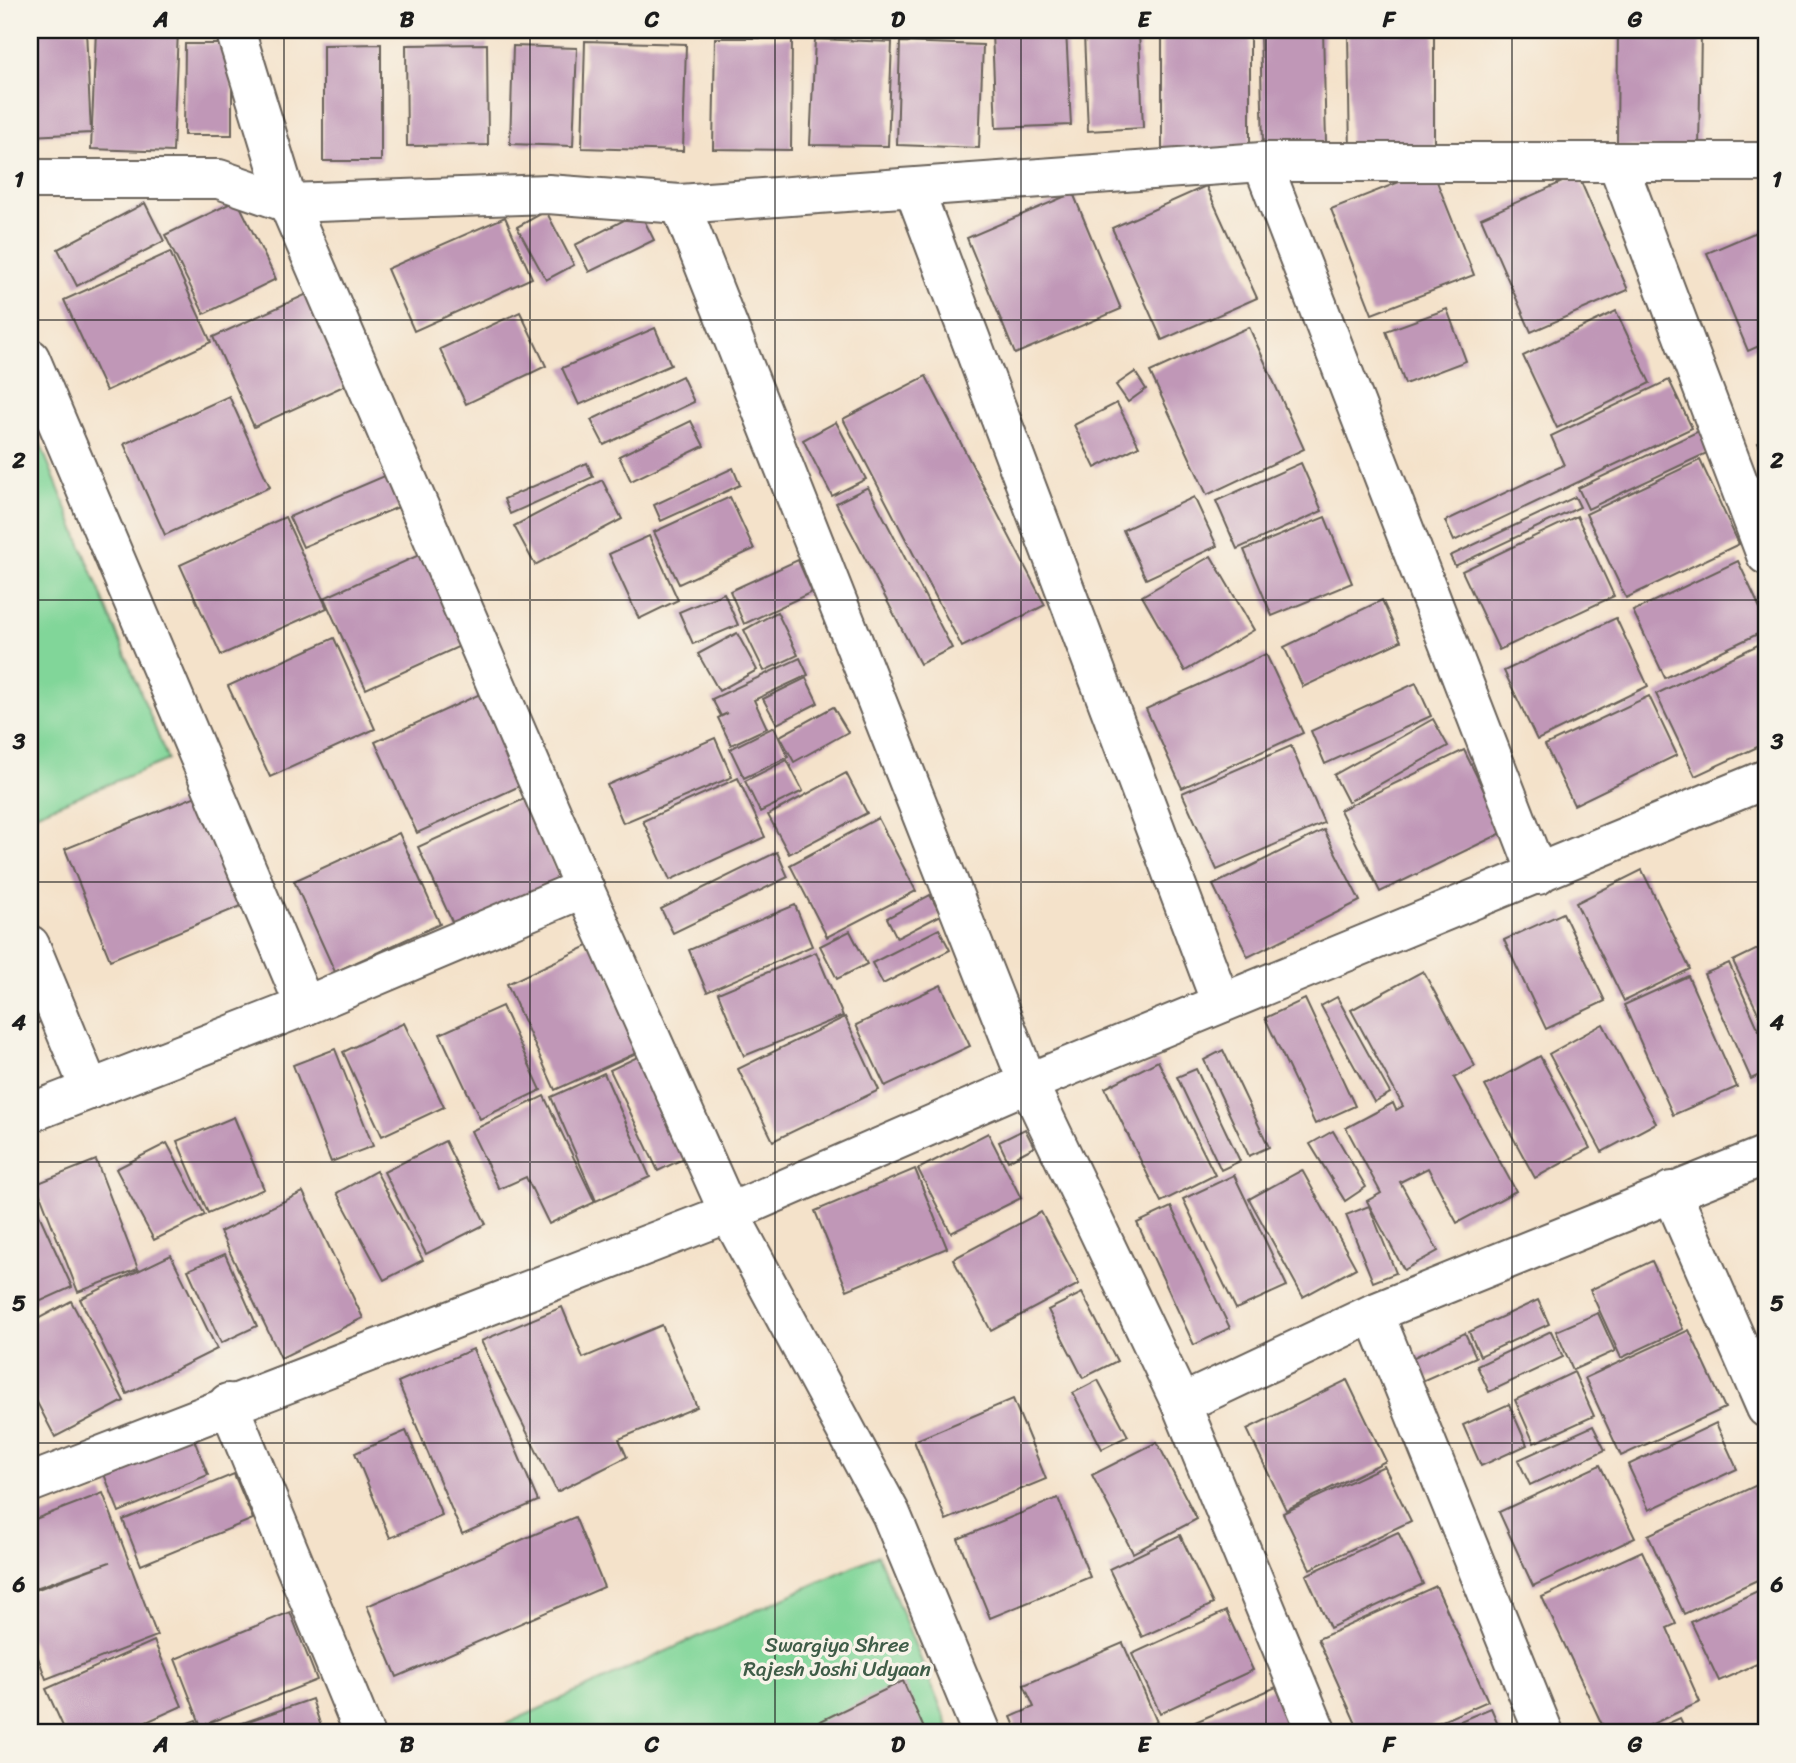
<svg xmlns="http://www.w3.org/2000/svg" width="1796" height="1763" viewBox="0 0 1796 1763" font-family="Sriracha,sans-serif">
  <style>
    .green { fill: #81d699; stroke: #4e795a; stroke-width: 2 }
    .building { fill: #c097b7 }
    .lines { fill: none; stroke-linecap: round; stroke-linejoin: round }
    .street-casing { stroke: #686159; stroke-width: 42 }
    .street { stroke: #fff; stroke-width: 38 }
    .grid { fill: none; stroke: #1c1c1c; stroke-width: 2; stroke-opacity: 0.55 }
    .labels { text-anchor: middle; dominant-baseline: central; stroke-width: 7; stroke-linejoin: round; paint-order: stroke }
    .park-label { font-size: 21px; fill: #3f5d48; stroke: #f7f3e8 }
    .neatline { fill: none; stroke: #1c1c1c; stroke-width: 2.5 }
    .grid-label { font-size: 23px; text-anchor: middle; font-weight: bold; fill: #1c1c1c }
  </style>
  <rect width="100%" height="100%" fill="#f7f3e8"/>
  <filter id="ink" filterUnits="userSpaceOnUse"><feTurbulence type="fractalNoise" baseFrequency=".0143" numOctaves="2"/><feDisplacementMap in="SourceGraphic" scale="14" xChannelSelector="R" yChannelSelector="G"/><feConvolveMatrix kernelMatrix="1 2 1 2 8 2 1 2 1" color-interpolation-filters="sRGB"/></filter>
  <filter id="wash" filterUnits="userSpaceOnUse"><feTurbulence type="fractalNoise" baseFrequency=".00686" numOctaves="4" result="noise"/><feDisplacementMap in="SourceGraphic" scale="28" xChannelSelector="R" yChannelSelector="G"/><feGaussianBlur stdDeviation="1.57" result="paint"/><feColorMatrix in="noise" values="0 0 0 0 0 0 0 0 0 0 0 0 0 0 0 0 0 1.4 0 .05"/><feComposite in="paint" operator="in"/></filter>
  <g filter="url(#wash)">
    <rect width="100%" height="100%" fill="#f4e2ca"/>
    <!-- green -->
    <g class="green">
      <path d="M 30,418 L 168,760 L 30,816 Z"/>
      <path d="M 878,1555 L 951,1733 L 486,1733 Z"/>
    </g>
    <g id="blocks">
      <!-- building -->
      <g class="building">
        <path d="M 30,30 L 86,30 L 91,133 L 30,136 Z"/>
        <path d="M 96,30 L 178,30 L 173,152 L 91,149 Z"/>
        <path d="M 1066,30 L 1071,125 L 996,128 L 992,33 Z"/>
        <rect x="1162" y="30" width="88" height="119"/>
        <path d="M 1323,30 L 1326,142 L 1263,144 L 1260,32 Z"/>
        <path d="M 1618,30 L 1701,32 L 1699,150 L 1617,146 Z"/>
        <path d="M 1139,32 L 1143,128 L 1088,131 L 1084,34 Z"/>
        <path d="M 1348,34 L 1434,34 L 1434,154 L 1350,155 Z"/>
        <path d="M 715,38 L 792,38 L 791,150 L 713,149 Z"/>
        <path d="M 815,39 L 892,42 L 888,146 L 810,145 Z"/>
        <path d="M 585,41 L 686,44 L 683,151 L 582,148 Z"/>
        <path d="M 900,42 L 983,45 L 979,148 L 897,145 Z"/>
        <path d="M 185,44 L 232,44 L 232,135 L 184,135 Z"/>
        <path d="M 381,44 L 381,161 L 323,161 L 323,45 Z"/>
        <path d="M 487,44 L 488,145 L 407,146 L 406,45 Z"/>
        <path d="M 513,46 L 577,48 L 573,146 L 510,144 Z"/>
        <path d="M 1432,169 L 1474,275 L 1372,314 L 1331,209 Z"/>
        <path d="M 1578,175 L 1628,290 L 1531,332 L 1481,218 Z"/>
        <path d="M 1206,186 L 1257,298 L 1162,340 L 1112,228 Z"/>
        <path d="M 1073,193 L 1121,309 L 1015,354 L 967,238 Z"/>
        <path d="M 237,200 L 276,279 L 204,314 L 165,235 Z"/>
        <path d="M 145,203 L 164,241 L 77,286 L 58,249 Z"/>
        <path d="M 546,211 L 574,265 L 546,280 L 517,227 Z"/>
        <path d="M 640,212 L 654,240 L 589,272 L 575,245 Z"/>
        <path d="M 505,217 L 532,278 L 414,331 L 387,269 Z"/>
        <path d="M 1766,228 L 1766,343 L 1748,351 L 1707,253 Z"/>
        <path d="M 170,252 L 211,342 L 106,391 L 64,300 Z"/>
        <path d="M 318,289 L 359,379 L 254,427 L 213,337 Z"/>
        <path d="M 1447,309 L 1466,361 L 1405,384 L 1386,331 Z"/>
        <path d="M 1616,311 L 1650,383 L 1557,428 L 1523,356 Z"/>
        <path d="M 520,312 L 546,366 L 466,404 L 440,349 Z"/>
        <path d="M 1249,327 L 1304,449 L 1207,495 L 1150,372 Z"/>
        <path d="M 655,328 L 671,365 L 579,405 L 562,368 Z"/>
        <path d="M 1135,372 L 1146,389 L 1128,402 L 1116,385 Z"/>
        <path d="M 682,376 L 694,402 L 604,445 L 591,420 Z"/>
        <path d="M 926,376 L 1045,605 L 962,647 L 843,419 Z"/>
        <path d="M 1669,380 L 1692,428 L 1454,541 L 1445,521 L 1564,465 L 1551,436 Z"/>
        <path d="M 229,396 L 270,487 L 165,535 L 124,444 Z"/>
        <path d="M 1117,403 L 1139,446 L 1095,468 L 1074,425 Z"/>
        <path d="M 691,421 L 704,446 L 631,481 L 619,456 Z"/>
        <path d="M 836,422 L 866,479 L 832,496 L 803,440 Z"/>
        <path d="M 1701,430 L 1711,451 L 1588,509 L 1578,488 Z"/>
        <path d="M 1766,440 L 1766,462 L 1758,443 Z"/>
        <path d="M 1700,460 L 1739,544 L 1626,598 L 1586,514 Z"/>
        <path d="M 587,463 L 593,477 L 510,514 L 504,499 Z"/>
        <path d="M 1301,463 L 1322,511 L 1237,549 L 1216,501 Z"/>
        <path d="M 733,468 L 740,485 L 661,521 L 654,505 Z"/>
        <path d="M 387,475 L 401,506 L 303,547 L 289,517 Z"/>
        <path d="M 602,480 L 622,519 L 535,565 L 514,526 Z"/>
        <path d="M 868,487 L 952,648 L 920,664 L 836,503 Z"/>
        <path d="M 730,497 L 754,549 L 679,584 L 654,532 Z"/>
        <path d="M 1194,497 L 1217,546 L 1146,579 L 1123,530 Z"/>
        <path d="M 1575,497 L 1580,507 L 1455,566 L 1450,556 Z"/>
        <path d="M 1577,516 L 1614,596 L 1499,650 L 1462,571 Z"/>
        <path d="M 285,517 L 327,608 L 221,655 L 180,565 Z"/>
        <path d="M 1325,517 L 1352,583 L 1272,616 L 1244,550 Z"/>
        <path d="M 649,536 L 678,600 L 639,619 L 609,554 Z"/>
        <path d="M 430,550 L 471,641 L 366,689 L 324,598 Z"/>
        <path d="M 1211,556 L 1254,630 L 1185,671 L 1142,596 Z"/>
        <path d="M 798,560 L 812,592 L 744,624 L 730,591 Z"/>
        <path d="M 1738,561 L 1766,621 L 1766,630 L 1665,678 L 1633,611 Z"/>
        <path d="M 724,593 L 738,625 L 693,644 L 679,612 Z"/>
        <path d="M 1382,600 L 1401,641 L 1303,687 L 1284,647 Z"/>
        <path d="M 777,612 L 798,655 L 764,671 L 744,630 Z"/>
        <path d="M 1616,618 L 1648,686 L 1537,740 L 1504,671 Z"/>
        <path d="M 737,633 L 757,670 L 719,691 L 698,654 Z"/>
        <path d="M 334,638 L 375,729 L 270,777 L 228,686 Z"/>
        <path d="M 1766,641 L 1766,743 L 1695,776 L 1656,694 Z"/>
        <path d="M 1266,654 L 1303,733 L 1182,788 L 1146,709 Z"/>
        <path d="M 800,658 L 808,675 L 754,700 L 767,728 L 731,745 L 718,718 L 728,713 L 721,716 L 712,699 Z"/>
        <path d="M 806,678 L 818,703 L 777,724 L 763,699 Z"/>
        <path d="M 1416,683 L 1431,716 L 1325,764 L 1311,731 Z"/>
        <path d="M 480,694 L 522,785 L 417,833 L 375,742 Z"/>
        <path d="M 1649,696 L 1677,755 L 1574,805 L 1545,745 Z"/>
        <path d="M 833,707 L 848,732 L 794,762 L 780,736 Z"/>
        <path d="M 1433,719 L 1448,746 L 1348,802 L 1334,775 Z"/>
        <path d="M 774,727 L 788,757 L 744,778 L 730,749 Z"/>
        <path d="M 715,738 L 732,777 L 623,823 L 607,785 Z"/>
        <path d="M 1291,746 L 1324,823 L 1217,870 L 1182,793 Z"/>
        <path d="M 1464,750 L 1504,832 L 1380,892 L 1340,810 Z"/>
        <path d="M 787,760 L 803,791 L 760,812 L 745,781 Z"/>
        <path d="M 846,773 L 867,813 L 789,854 L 768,815 Z"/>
        <path d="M 738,778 L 765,837 L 670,880 L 643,821 Z"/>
        <path d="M 201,794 L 246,904 L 110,960 L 65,849 Z"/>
        <path d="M 524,799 L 564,889 L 459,937 L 418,847 Z"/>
        <path d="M 878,818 L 916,891 L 827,937 L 790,865 Z"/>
        <path d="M 1324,830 L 1360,901 L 1248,957 L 1213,885 Z"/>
        <path d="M 399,833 L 440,924 L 335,972 L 294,881 Z"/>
        <path d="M 777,852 L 788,877 L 673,933 L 661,909 Z"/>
        <path d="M 1642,870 L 1690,969 L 1624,1001 L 1576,903 Z"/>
        <path d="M 930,895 L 941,915 L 897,938 L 887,918 Z"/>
        <path d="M 795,905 L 812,946 L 707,992 L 689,950 Z"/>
        <path d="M 1563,913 L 1605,1001 L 1546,1029 L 1504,940 Z"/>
        <path d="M 939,929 L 950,950 L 883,984 L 872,963 Z"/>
        <path d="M 850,931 L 867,964 L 837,979 L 820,946 Z"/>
        <path d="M 594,943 L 643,1050 L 555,1090 L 507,984 Z"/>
        <path d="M 1766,945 L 1766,1029 L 1733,961 Z"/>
        <path d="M 816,952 L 843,1016 L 744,1056 L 718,993 Z"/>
        <path d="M 1729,963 L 1766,1046 L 1766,1072 L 1751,1079 L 1704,974 Z"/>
        <path d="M 1423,971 L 1475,1066 L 1454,1078 L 1516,1191 L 1457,1223 L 1428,1168 L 1400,1182 L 1438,1251 L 1404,1270 L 1367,1201 L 1381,1193 L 1346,1128 L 1393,1103 L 1396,1110 L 1403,1106 L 1351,1010 Z"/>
        <path d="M 30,972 L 52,1016 L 30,1027 Z"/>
        <path d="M 1688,976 L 1737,1087 L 1673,1115 L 1624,1005 Z"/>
        <path d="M 941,985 L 970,1046 L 885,1086 L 856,1025 Z"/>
        <path d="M 1337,997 L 1390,1093 L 1374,1102 L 1321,1006 Z"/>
        <path d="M 1305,999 L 1355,1106 L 1315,1124 L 1265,1018 Z"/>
        <path d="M 502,1006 L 541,1090 L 480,1119 L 440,1034 Z"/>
        <path d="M 845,1017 L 879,1090 L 773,1141 L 738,1069 Z"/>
        <path d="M 404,1023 L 444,1107 L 382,1136 L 343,1052 Z"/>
        <path d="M 1603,1024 L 1656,1123 L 1602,1152 L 1549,1054 Z"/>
        <path d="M 335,1049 L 373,1146 L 331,1162 L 293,1065 Z"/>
        <path d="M 1223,1050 L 1269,1147 L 1249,1156 L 1204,1060 Z"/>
        <path d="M 650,1051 L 697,1152 L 658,1171 L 610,1070 Z"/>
        <path d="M 1540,1056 L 1590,1148 L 1535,1178 L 1485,1086 Z"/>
        <path d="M 1158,1061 L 1215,1175 L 1161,1202 L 1105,1088 Z"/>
        <path d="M 1196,1069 L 1240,1161 L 1221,1170 L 1177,1077 Z"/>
        <path d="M 604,1073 L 650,1177 L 596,1201 L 551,1097 Z"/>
        <path d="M 544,1096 L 595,1202 L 549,1224 L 526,1177 L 499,1189 L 471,1131 Z"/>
        <path d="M 234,1117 L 264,1189 L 208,1213 L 177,1141 Z"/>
        <path d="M 1025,1129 L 1034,1147 L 1008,1161 L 999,1142 Z"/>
        <path d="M 1333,1131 L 1366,1187 L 1345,1201 L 1310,1144 Z"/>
        <path d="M 988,1133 L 1021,1198 L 951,1233 L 918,1169 Z"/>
        <path d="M 445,1141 L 486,1224 L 426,1254 L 384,1172 Z"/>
        <path d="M 167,1143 L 205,1215 L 154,1240 L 116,1169 Z"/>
        <path d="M 96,1160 L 138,1269 L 78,1292 L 36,1184 Z"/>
        <path d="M 915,1169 L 947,1248 L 847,1290 L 815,1211 Z"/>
        <path d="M 1302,1170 L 1356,1268 L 1303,1297 L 1249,1199 Z"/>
        <path d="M 376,1171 L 423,1260 L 384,1280 L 337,1193 Z"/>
        <path d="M 1234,1175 L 1287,1286 L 1236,1309 L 1183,1199 Z"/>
        <path d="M 303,1192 L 363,1318 L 281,1358 L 220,1232 Z"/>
        <path d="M 30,1195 L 72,1287 L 30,1306 Z"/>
        <path d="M 1369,1206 L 1396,1273 L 1373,1282 L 1346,1215 Z"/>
        <path d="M 1171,1207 L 1230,1328 L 1194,1345 L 1137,1223 Z"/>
        <path d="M 1041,1212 L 1079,1284 L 991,1331 L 953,1259 Z"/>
        <path d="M 225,1254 L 257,1326 L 221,1343 L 188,1270 Z"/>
        <path d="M 171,1255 L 217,1349 L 127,1394 L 80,1299 Z"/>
        <path d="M 1652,1261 L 1683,1329 L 1621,1358 L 1590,1290 Z"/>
        <path d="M 1082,1293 L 1117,1361 L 1083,1378 L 1048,1310 Z"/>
        <path d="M 1538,1300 L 1549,1324 L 1480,1356 L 1469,1332 Z"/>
        <path d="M 71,1301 L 124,1401 L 55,1437 L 30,1389 L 30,1323 Z"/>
        <path d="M 562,1307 L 583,1358 L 662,1325 L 697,1407 L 619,1439 L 627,1457 L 557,1492 L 481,1341 Z"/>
        <path d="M 1598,1313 L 1615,1351 L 1573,1370 L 1556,1331 Z"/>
        <path d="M 1689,1330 L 1725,1408 L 1621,1456 L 1585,1378 Z"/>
        <path d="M 1551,1331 L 1563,1357 L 1489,1392 L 1477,1366 Z"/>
        <path d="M 1465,1333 L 1476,1357 L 1422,1381 L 1412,1358 Z"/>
        <path d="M 473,1349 L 538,1501 L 462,1534 L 398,1382 Z"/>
        <path d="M 1574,1372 L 1594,1416 L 1534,1443 L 1515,1400 Z"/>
        <path d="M 1098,1380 L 1128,1436 L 1102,1449 L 1073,1393 Z"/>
        <path d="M 1347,1380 L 1386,1461 L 1286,1510 L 1247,1429 Z"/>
        <path d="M 1013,1399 L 1046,1479 L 946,1520 L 914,1441 Z"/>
        <path d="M 1509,1404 L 1527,1445 L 1481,1466 L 1463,1425 Z"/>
        <path d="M 1716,1423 L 1737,1469 L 1649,1510 L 1628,1465 Z"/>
        <path d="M 1593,1426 L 1605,1450 L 1530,1485 L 1518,1460 Z"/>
        <path d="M 189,1427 L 208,1475 L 119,1512 L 100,1464 Z"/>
        <path d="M 406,1431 L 442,1515 L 390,1538 L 355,1453 Z"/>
        <path d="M 1157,1442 L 1197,1519 L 1133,1553 L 1092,1475 Z"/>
        <path d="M 1600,1465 L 1635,1538 L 1533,1586 L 1499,1512 Z"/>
        <path d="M 1384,1466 L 1411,1521 L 1310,1569 L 1283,1513 Z"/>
        <path d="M 234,1474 L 253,1519 L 141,1565 L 123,1520 Z"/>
        <path d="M 1757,1485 L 1766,1506 L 1766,1576 L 1684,1614 L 1648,1535 Z"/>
        <path d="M 103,1493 L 157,1636 L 46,1679 L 30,1636 L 30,1592 L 110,1562 L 30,1590 L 30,1521 Z"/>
        <path d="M 1058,1498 L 1090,1577 L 990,1618 L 958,1539 Z"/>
        <path d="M 575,1517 L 604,1587 L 397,1677 L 367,1606 Z"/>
        <path d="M 1398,1532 L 1423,1584 L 1330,1628 L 1306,1575 Z"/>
        <path d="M 1180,1535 L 1213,1604 L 1142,1637 L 1109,1569 Z"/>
        <path d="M 1642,1551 L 1676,1624 L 1667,1628 L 1700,1702 L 1633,1733 L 1606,1733 L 1542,1597 Z"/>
        <path d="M 1436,1586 L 1488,1701 L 1415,1733 L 1360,1733 L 1318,1639 Z"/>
        <path d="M 1766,1587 L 1766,1660 L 1719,1681 L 1691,1622 Z"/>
        <path d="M 1226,1611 L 1253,1670 L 1160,1713 L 1132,1654 Z"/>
        <path d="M 290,1612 L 317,1680 L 201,1726 L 175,1659 Z"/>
        <path d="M 154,1641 L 182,1706 L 122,1733 L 66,1733 L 46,1689 Z"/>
        <path d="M 1123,1643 L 1157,1722 L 1131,1733 L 1018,1733 L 1011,1717 L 1034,1707 L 1024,1685 Z"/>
        <path d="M 903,1681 L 926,1733 L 796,1733 Z"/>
        <path d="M 1276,1687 L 1297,1733 L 1170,1733 Z"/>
        <path d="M 312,1699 L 323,1733 L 214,1733 Z"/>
        <path d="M 1491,1708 L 1502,1733 L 1432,1733 Z"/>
        <path d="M 1680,1718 L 1687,1733 L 1647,1733 Z"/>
        <path d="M 196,1720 L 201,1733 L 161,1733 Z"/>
      </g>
    </g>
  </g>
  <g filter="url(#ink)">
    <use href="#blocks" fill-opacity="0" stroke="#686159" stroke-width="2"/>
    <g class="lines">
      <!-- street casing -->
      <g class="street-casing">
        <g id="street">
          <path d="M 235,30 L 288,203 L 584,888 L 729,1213 L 891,1514 L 982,1733"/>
          <path d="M 1262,162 L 1538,875"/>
          <path d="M 1617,162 L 1766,555"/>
          <path d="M 30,179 L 219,179 L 288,203 L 548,194 L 680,204 L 1262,162 L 1766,162"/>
          <path d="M 914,189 L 1221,1003"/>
          <path d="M 680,204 L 1028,1083 L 1181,1404 L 1317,1733"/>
          <path d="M 30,358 L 305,1006"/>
          <path d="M 30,945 L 90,1090"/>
          <path d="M 30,1113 L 305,1006 L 584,888"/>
          <path d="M 1671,1191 L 1766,1408"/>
          <path d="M 1374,1313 L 1544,1733"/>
          <path d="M 228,1403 L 364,1733"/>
          <path d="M 1181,1404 L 1374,1313 L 1766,1155"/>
          <path d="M 30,1483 L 729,1213 L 1028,1083 L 1766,779"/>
        </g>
      </g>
      <!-- street -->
      <use href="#street" class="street"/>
    </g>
  </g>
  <!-- grid -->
  <path class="grid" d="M 284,30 L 284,1733M 530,30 L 530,1733M 775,30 L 775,1733M 1021,30 L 1021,1733M 1266,30 L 1266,1733M 1512,30 L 1512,1733M 30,320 L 1766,320M 30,600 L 1766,600M 30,882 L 1766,882M 30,1162 L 1766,1162M 30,1443 L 1766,1443"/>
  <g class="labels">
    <!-- park labels -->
    <g class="park-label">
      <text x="837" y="1645">Swargiya Shree<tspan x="837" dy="24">Rajesh Joshi Udyaan</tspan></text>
    </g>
  </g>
  <!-- margin -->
  <rect width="1796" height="1763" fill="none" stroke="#f7f3e8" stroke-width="77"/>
  <rect x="38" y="38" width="1720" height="1686" class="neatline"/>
  <g class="grid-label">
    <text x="161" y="27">A</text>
    <text x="407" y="27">B</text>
    <text x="652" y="27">C</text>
    <text x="898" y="27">D</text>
    <text x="1144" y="27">E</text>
    <text x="1389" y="27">F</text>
    <text x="1635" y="27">G</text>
    <text x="19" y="187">1</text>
    <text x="1777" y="187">1</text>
    <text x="19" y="468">2</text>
    <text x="1777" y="468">2</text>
    <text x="19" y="749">3</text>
    <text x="1777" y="749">3</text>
    <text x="19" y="1030">4</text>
    <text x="1777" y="1030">4</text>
    <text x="19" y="1311">5</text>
    <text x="1777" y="1311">5</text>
    <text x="19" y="1592">6</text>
    <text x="1777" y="1592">6</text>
    <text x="161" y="1752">A</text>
    <text x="407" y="1752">B</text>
    <text x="652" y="1752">C</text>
    <text x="898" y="1752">D</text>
    <text x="1144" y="1752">E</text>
    <text x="1389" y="1752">F</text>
    <text x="1635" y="1752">G</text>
  </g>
</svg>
